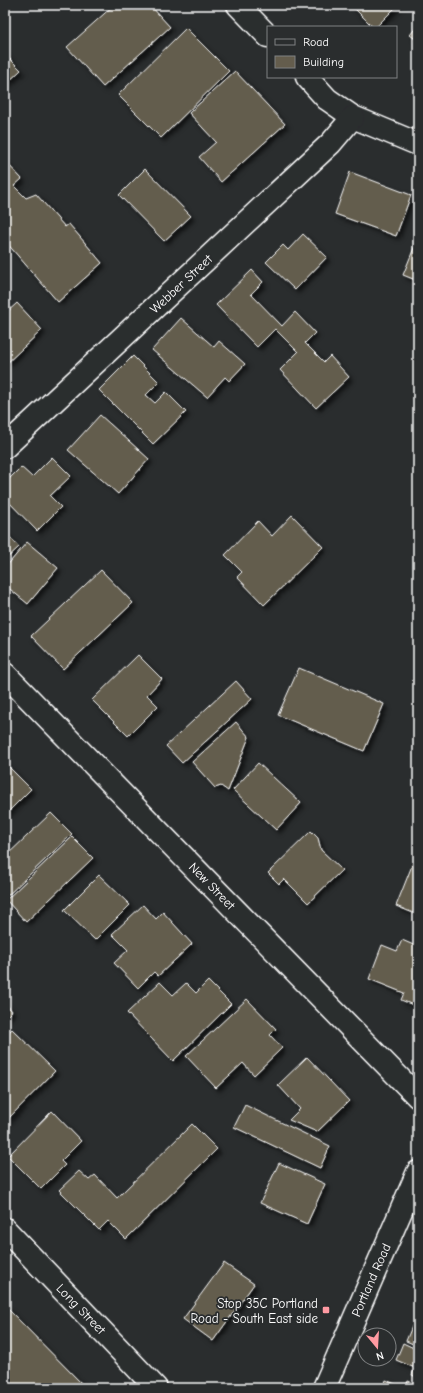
<svg xmlns="http://www.w3.org/2000/svg" width="423" height="1393" viewBox="0 0 423 1393" font-family="'Comic Neue',sans-serif">
  <style>
    .building { fill: #645d4d; stroke: #fff; filter: url(#shadow) }
    .lines { fill: none; stroke-linecap: round; stroke-linejoin: round }
    .minor-casing { stroke: #fff; stroke-width: 25 }
    .minor { stroke: #2a2d2e; stroke-width: 22 }
    .poi-dot { fill: #ff9aa2; stroke: #2a2d2e; stroke-width: 1.5 }
    .labels { text-anchor: middle; dominant-baseline: central; stroke-width: 3.5; stroke-linejoin: round; paint-order: stroke }
    .street-label { font-size: 13px; fill: #fff; stroke: #2a2d2e }
    .poi-label { font-size: 13px; fill: #fff; stroke: #2a2d2e; text-anchor: end }
  </style>
  <defs>
    <filter id="shadow"><feDropShadow dx="3.5" dy="3.5" stdDeviation="2" flood-color="#0009"/></filter>
  </defs>
  <rect width="100%" height="100%" fill="#2a2d2e"/>
  <filter id="ink" filterUnits="userSpaceOnUse"><feTurbulence type="fractalNoise" baseFrequency=".025" numOctaves="2"/><feDisplacementMap in="SourceGraphic" scale="8" xChannelSelector="R" yChannelSelector="G"/><feConvolveMatrix kernelMatrix="1 2 1 2 8 2 1 2 1" color-interpolation-filters="sRGB"/></filter>
  <g filter="url(#ink)">
    <!-- building -->
    <g class="building">
      <path d="M 114,5 L 150,5 L 170,27 L 103,87 L 67,47 Z"/>
      <path d="M 351,5 L 398,5 L 376,27 L 373,27 Z"/>
      <path d="M 418,25 L 418,41 L 410,35 Z"/>
      <path d="M 186,28 L 229,71 L 161,138 L 118,95 Z"/>
      <path d="M 5,54 L 21,70 L 5,85 Z"/>
      <path d="M 235,71 L 285,124 L 221,182 L 199,157 L 216,142 L 189,113 Z"/>
      <path d="M 5,161 L 22,179 L 14,186 L 26,198 L 36,194 L 65,227 L 69,224 L 102,263 L 58,302 L 5,241 Z"/>
      <path d="M 145,169 L 191,216 L 164,241 L 119,195 Z"/>
      <path d="M 350,172 L 411,195 L 396,236 L 335,214 Z"/>
      <path d="M 303,234 L 327,257 L 295,290 L 266,262 L 283,245 L 288,250 Z"/>
      <path d="M 418,238 L 418,281 L 403,275 Z"/>
      <path d="M 252,270 L 263,282 L 251,294 L 282,326 L 295,312 L 315,333 L 305,343 L 324,362 L 330,356 L 349,377 L 316,408 L 280,370 L 298,352 L 275,329 L 257,347 L 216,305 Z"/>
      <path d="M 17,303 L 42,330 L 5,365 L 5,314 Z"/>
      <path d="M 181,318 L 214,347 L 219,341 L 245,364 L 229,381 L 225,377 L 207,397 L 152,350 Z"/>
      <path d="M 133,356 L 159,382 L 146,395 L 155,403 L 166,392 L 186,412 L 153,444 L 99,390 Z"/>
      <path d="M 100,415 L 149,459 L 118,494 L 68,450 Z"/>
      <path d="M 52,457 L 71,476 L 50,496 L 61,507 L 37,531 L 5,498 L 5,483 L 21,467 L 32,477 Z"/>
      <path d="M 292,515 L 323,547 L 264,605 L 237,577 L 242,572 L 225,555 L 258,521 L 272,536 Z"/>
      <path d="M 5,532 L 19,547 L 5,560 Z"/>
      <path d="M 27,542 L 58,568 L 28,604 L 5,585 L 5,568 Z"/>
      <path d="M 101,570 L 133,603 L 63,669 L 31,636 Z"/>
      <path d="M 138,655 L 162,679 L 147,695 L 158,706 L 128,736 L 92,700 Z"/>
      <path d="M 299,668 L 384,704 L 364,751 L 278,715 Z"/>
      <path d="M 236,681 L 252,699 L 182,763 L 166,746 Z"/>
      <path d="M 236,722 L 249,737 L 228,791 L 221,786 L 215,788 L 192,762 Z"/>
      <path d="M 5,763 L 31,789 L 5,815 Z"/>
      <path d="M 258,763 L 301,803 L 276,830 L 233,790 Z"/>
      <path d="M 51,813 L 72,834 L 5,898 L 5,857 Z"/>
      <path d="M 311,831 L 318,838 L 321,850 L 342,870 L 308,903 L 284,879 L 279,884 L 268,873 Z"/>
      <path d="M 72,837 L 93,858 L 26,922 L 6,900 Z"/>
      <path d="M 413,863 L 418,865 L 418,915 L 396,906 Z"/>
      <path d="M 99,875 L 130,905 L 95,940 L 64,910 Z"/>
      <path d="M 143,905 L 156,919 L 163,912 L 192,944 L 158,976 L 154,972 L 138,988 L 114,963 L 128,950 L 112,934 Z"/>
      <path d="M 402,940 L 418,947 L 418,1007 L 401,1000 L 404,993 L 369,979 L 382,945 L 397,951 Z"/>
      <path d="M 208,981 L 231,1004 L 173,1061 L 127,1013 L 160,982 L 173,995 L 186,983 L 196,993 Z"/>
      <path d="M 247,999 L 276,1029 L 270,1035 L 282,1048 L 254,1075 L 243,1063 L 216,1088 L 186,1056 Z"/>
      <path d="M 5,1003 L 12,1011 L 5,1018 Z"/>
      <path d="M 12,1029 L 55,1071 L 5,1122 L 5,1036 Z"/>
      <path d="M 307,1057 L 349,1101 L 317,1132 L 289,1120 L 300,1109 L 278,1085 Z"/>
      <path d="M 245,1105 L 330,1146 L 320,1168 L 234,1127 Z"/>
      <path d="M 52,1111 L 81,1141 L 61,1161 L 65,1165 L 41,1189 L 8,1156 Z"/>
      <path d="M 192,1124 L 217,1149 L 126,1239 L 108,1221 L 99,1230 L 59,1190 L 79,1171 L 89,1180 L 95,1175 L 117,1198 Z"/>
      <path d="M 279,1163 L 325,1184 L 307,1224 L 260,1203 Z"/>
      <path d="M 224,1263 L 254,1284 L 213,1341 L 183,1319 Z"/>
      <path d="M 5,1306 L 86,1388 L 5,1388 Z"/>
      <path d="M 413,1324 L 418,1326 L 418,1346 L 406,1341 Z"/>
      <path d="M 403,1343 L 418,1350 L 418,1378 L 412,1375 L 415,1368 L 396,1360 Z"/>
      <path d="M 386,1380 L 404,1388 L 383,1388 Z"/>
      <path d="M 408,1381 L 418,1385 L 418,1388 L 405,1388 Z"/>
    </g>
    <g class="lines">
      <!-- minor casing -->
      <g class="minor-casing">
        <g id="minor">
          <path d="M 238,5 L 268,36"/>
          <path d="M 307,77 L 327,99 L 353,117 L 418,144"/>
          <path d="M 5,447 L 331,143 L 353,117"/>
          <path d="M 5,674 L 418,1097"/>
          <path d="M 5,1229 L 156,1388"/>
          <path d="M 324,1388 L 418,1172"/>
        </g>
      </g>
      <!-- minor -->
      <use href="#minor" class="minor"/>
    </g>
  </g>
  <!-- markers -->
  <rect class="poi-dot" x="322" y="1306" width="8" height="8" rx="2"/>
  <g class="labels">
    <!-- street labels -->
    <g class="street-label">
      <text transform="translate(181 284) rotate(-43)">Webber Street</text>
      <text transform="translate(212 886) rotate(46)">New Street</text>
      <text transform="translate(371 1280) rotate(-66)">Portland Road</text>
      <text transform="translate(81 1309) rotate(46)">Long Street</text>
    </g>
    <!-- poi labels -->
    <g class="poi-label">
      <text x="318" y="1303">Stop 35C Portland<tspan x="318" dy="15">Road - South East side</tspan></text>
    </g>
  </g>
  <!-- margin -->
  <rect width="423" height="1393" fill="none" stroke="#2a2d2e" stroke-width="20"/>
  <rect x="10" y="10" width="403" height="1373" fill="none" stroke="#fff" stroke-width="1.5" filter="url(#ink)"/>
  <!-- legend -->
  <rect x="267" y="26" width="130" height="52" fill="#2a2d2e" stroke="#7f8182"/>
  <rect x="275" y="39" width="20" height="6" fill="#2a2d2e" stroke="#7f8182"/>
  <text x="303" y="46" font-size="12" fill="#ffffff">Road</text>
  <rect x="275" y="56" width="20" height="12" fill="#645d4d" stroke="#7f8182"/>
  <text x="303" y="66" font-size="12" fill="#ffffff">Building</text>
  <!-- north arrow -->
  <g transform="translate(377 1347) rotate(162)"><circle r="19" fill="#2a2d2e" stroke="#7f8182"/>
  <path d="M0-3L7 15L0 10L-7 15Z" fill="#ff9aa2"/>
  <text y="-6" font-size="11" font-weight="bold" text-anchor="middle" fill="#ffffff">N</text>
  </g>
</svg>
